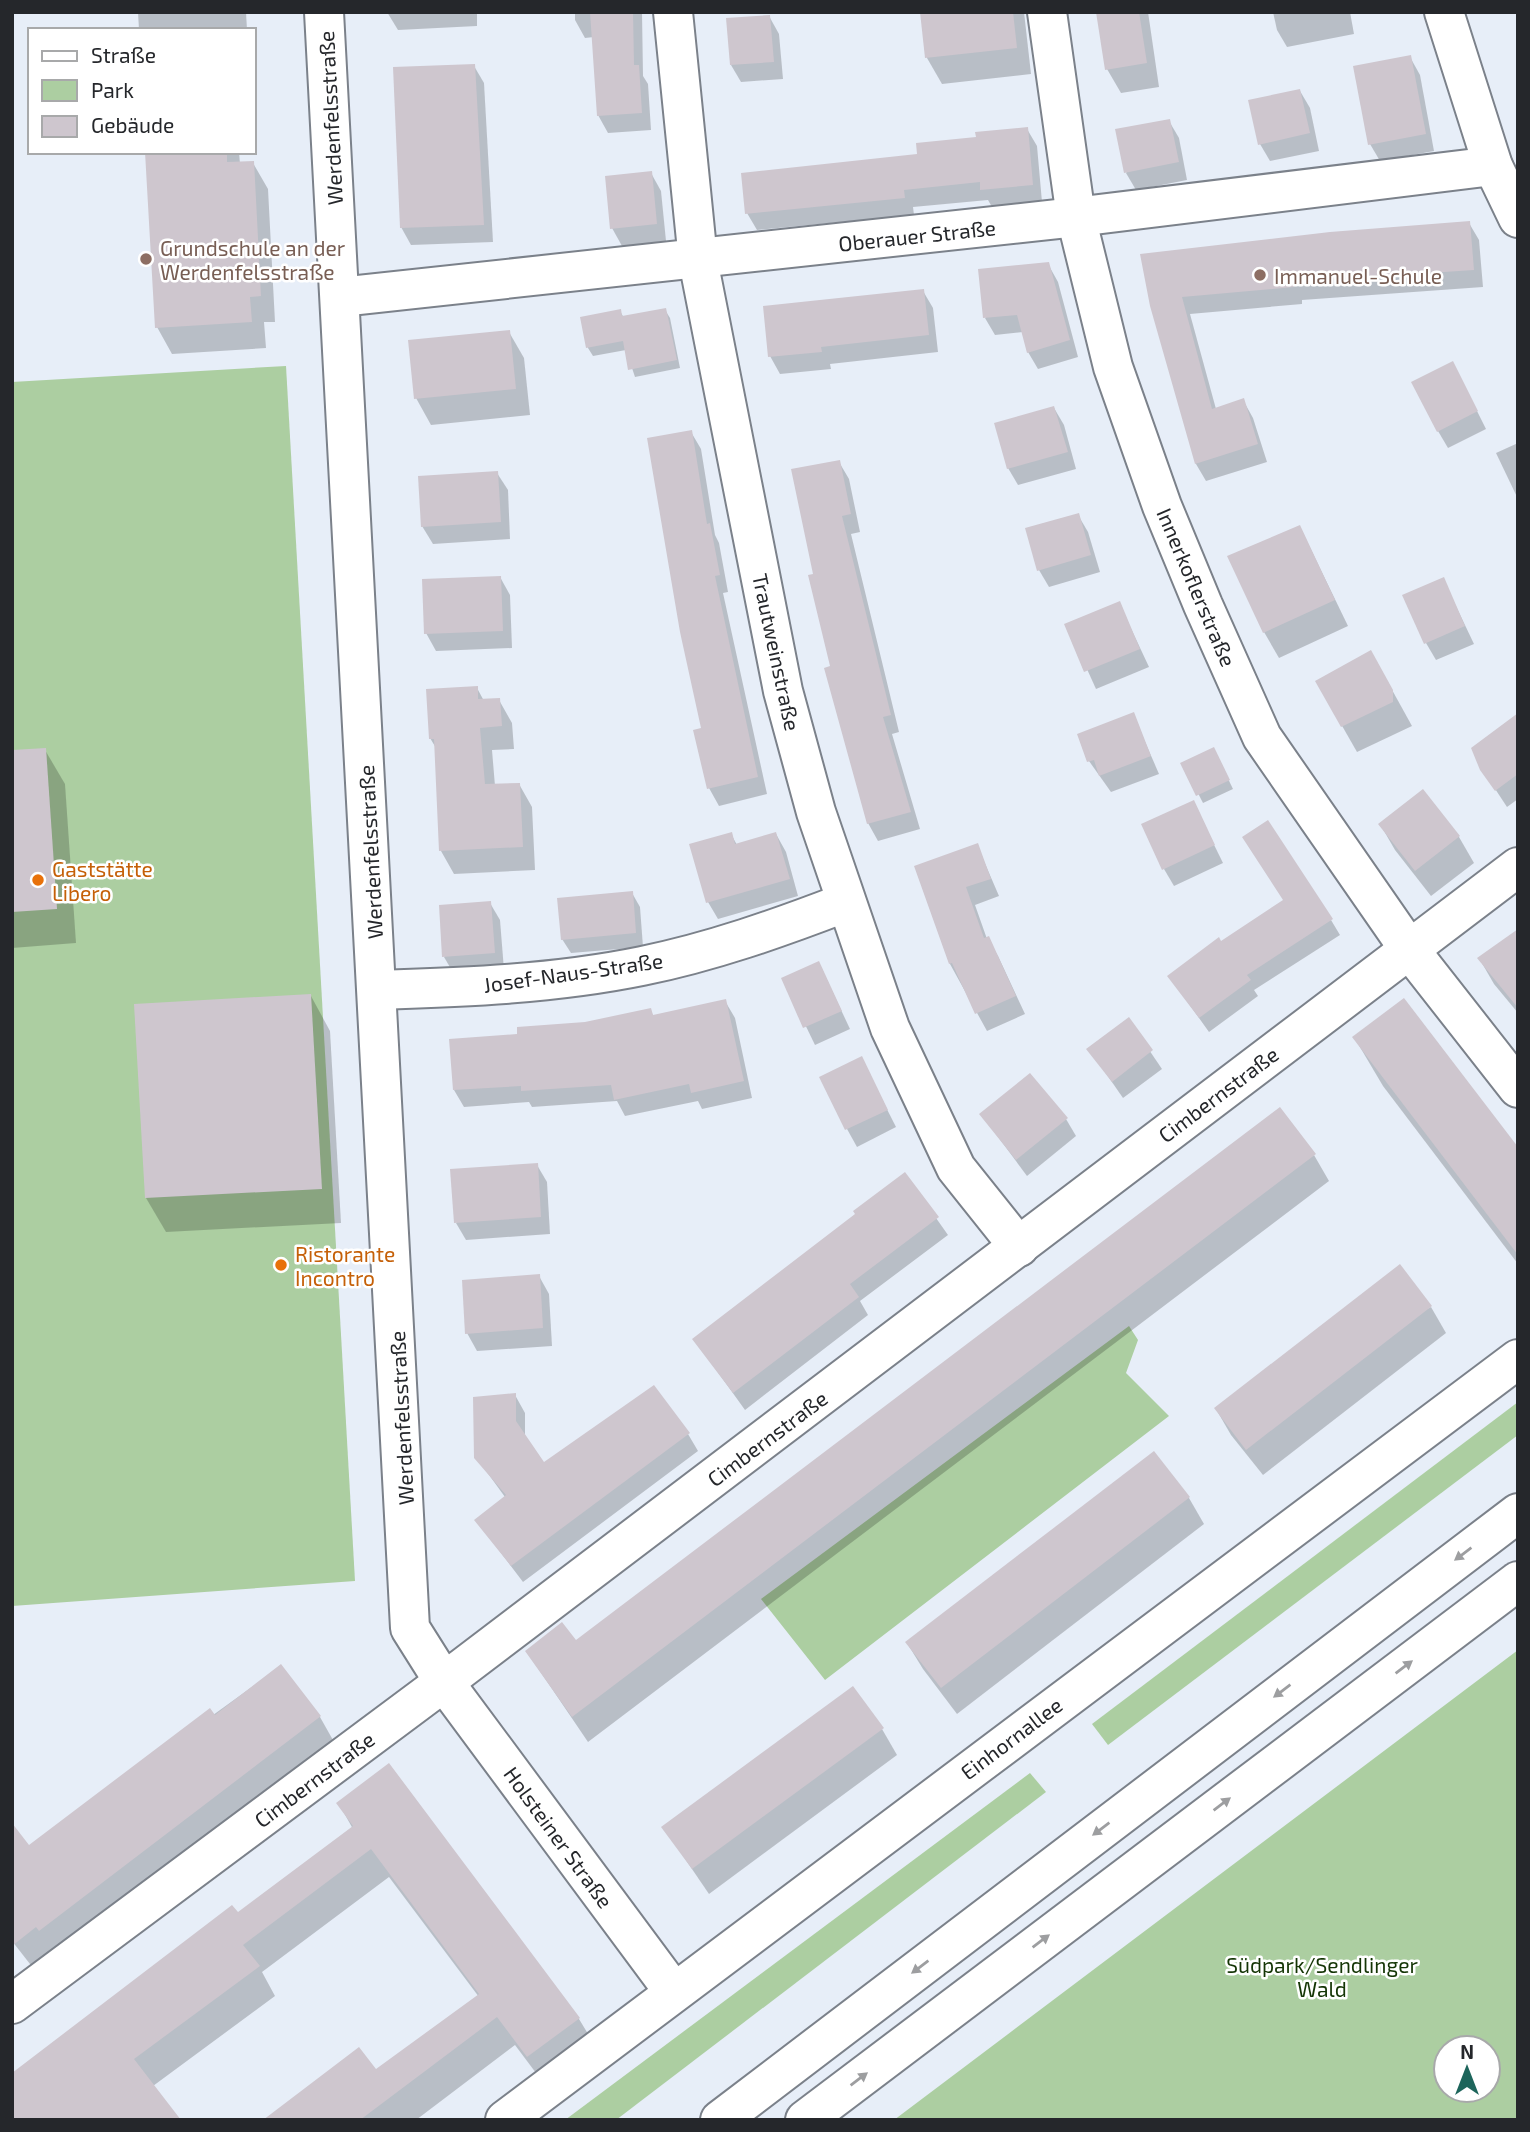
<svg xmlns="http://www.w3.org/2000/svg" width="1530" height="2132" viewBox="0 0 1530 2132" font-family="'Exo 2',sans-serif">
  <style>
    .green { fill: #accea1; fill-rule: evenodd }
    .shadow { fill: #0003 }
    .building { fill: #cec6ce }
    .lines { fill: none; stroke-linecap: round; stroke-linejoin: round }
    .minor-casing { stroke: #7b818a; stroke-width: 42 }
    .highway-casing { stroke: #7b818a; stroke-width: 42 }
    .minor { stroke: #fff; stroke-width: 38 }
    .highway { stroke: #fff; stroke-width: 38 }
    .oneway { fill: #9d9ea0 }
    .education-dot { fill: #8d6e63; stroke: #fff; stroke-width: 2.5 }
    .food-dot { fill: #e8710a; stroke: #fff; stroke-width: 2.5 }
    .labels { text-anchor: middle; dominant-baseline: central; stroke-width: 5; stroke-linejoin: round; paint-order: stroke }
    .street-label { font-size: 21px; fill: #25272b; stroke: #fff }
    .education-label { font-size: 21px; fill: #785e54; stroke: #fff; text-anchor: start }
    .food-label { font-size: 21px; fill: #c56008; stroke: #fff; text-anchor: start }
    .park-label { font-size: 21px; fill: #143505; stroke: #fff }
  </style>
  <rect width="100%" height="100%" fill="#e7eef8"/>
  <!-- green -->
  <g class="green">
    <path d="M 286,366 L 355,1581 L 12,1606 L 12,382 Z"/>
    <path d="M 1129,1326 L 1138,1340 L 1126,1373 L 1169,1416 L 825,1680 L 761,1599 Z"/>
    <path d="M 1518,1402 L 1518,1435 L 1108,1745 L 1092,1724 Z"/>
    <path d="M 1518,1650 L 1518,2120 L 894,2120 ZM 1488,2048 L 1488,2090 L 1446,2090 L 1446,2048 Z"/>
    <path d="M 1030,1773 L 1046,1792 L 616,2120 L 565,2120 Z"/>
  </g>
  <!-- shadow -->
  <g class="shadow">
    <path d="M 138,12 L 246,12 L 247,30 L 139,30 Z"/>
    <path d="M 387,12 L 477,12 L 477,26 L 398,30 Z"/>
    <path d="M 575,12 L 642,12 L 643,76 L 648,84 L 651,130 L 608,133 L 598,115 L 594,37 L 585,38 L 575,20 Z"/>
    <path d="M 921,12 L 1024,12 L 1031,74 L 942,84 L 927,58 Z"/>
    <path d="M 1097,12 L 1148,12 L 1159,87 L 1121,93 L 1107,69 Z"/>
    <path d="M 1273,12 L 1350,12 L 1354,34 L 1287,47 L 1277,30 Z"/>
    <path d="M 769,16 L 779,34 L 783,79 L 741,82 L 731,65 Z"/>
    <path d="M 1410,57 L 1420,75 L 1434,151 L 1380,161 L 1370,144 Z"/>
    <path d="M 474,66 L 484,83 L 493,242 L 411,245 L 401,227 Z"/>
    <path d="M 1300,91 L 1310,108 L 1319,151 L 1270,161 L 1260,144 Z"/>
    <path d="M 1169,121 L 1179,138 L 1187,180 L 1136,190 L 1126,173 Z"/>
    <path d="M 1027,129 L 1037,146 L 1042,202 L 992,207 L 988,200 L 913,207 L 914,215 L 757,230 L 747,213 L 978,138 Z"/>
    <path d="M 147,152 L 239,152 L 240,164 L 253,163 L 268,189 L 275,322 L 264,322 L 266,348 L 172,354 L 157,327 Z"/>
    <path d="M 651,173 L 661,191 L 666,241 L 622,246 L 612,228 Z"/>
    <path d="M 1469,223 L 1479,240 L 1483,287 L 1302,300 L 1302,304 L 1190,314 L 1216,409 L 1243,400 L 1253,418 L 1267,462 L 1206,481 L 1196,464 L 1142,256 Z"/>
    <path d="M 1048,264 L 1058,282 L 1078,357 L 1038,369 L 1028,352 L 1023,332 L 995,335 L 985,318 Z"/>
    <path d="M 923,291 L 933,308 L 938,352 L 830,364 L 831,369 L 780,374 L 770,356 Z"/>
    <path d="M 665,310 L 670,318 L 680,368 L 635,377 L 626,350 L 593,356 L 588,348 L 582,318 L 620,311 L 624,318 Z"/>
    <path d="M 509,332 L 524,358 L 530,415 L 431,425 L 416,398 Z"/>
    <path d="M 1462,381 L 1486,429 L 1448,448 L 1438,431 Z"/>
    <path d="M 1054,408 L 1064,425 L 1076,469 L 1018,485 L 1008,468 Z"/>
    <path d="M 691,432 L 701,449 L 715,535 L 719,543 L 728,592 L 723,593 L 767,794 L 719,806 L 709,788 L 703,729 Z"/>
    <path d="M 1518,443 L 1518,499 L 1496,453 Z"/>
    <path d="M 839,462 L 849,479 L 860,532 L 851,534 L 899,732 L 892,734 L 920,829 L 878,841 L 868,823 L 815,575 Z"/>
    <path d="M 497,473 L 508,490 L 510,539 L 433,544 L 422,526 Z"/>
    <path d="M 1078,515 L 1088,532 L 1100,572 L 1049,587 L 1039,570 Z"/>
    <path d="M 1300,527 L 1348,626 L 1279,658 L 1264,632 Z"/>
    <path d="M 500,577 L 510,595 L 512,648 L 436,651 L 426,633 Z"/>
    <path d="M 1443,579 L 1474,644 L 1436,660 L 1426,643 Z"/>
    <path d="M 1119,603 L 1149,667 L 1096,689 L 1067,625 Z"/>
    <path d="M 1386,679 L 1412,726 L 1357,752 L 1317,682 Z"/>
    <path d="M 477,688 L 484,701 L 499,700 L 512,723 L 514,749 L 492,750 L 495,786 L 519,784 L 532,807 L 535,870 L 454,874 L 441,851 L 436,748 L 430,738 Z"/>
    <path d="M 1133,714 L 1159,774 L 1111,792 L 1089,761 Z"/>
    <path d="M 1518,716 L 1518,799 L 1507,807 L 1482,769 Z"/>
    <path d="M 45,750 L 65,784 L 76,943 L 12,948 L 12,752 Z"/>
    <path d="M 1218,758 L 1233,789 L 1203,803 L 1183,764 Z"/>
    <path d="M 1423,791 L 1459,837 L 1474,863 L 1431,896 L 1395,850 L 1380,824 Z"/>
    <path d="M 1193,802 L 1223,863 L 1174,886 L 1164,869 Z"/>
    <path d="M 731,834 L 737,845 L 776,834 L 786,852 L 798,896 L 718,919 L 708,902 Z"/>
    <path d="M 977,845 L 999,896 L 975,905 L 987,939 L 998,956 L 1025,1014 L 987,1031 L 950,964 L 916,867 Z"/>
    <path d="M 632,893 L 640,907 L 643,947 L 571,953 L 562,939 Z"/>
    <path d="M 490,903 L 500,920 L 504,970 L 454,974 L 444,957 Z"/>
    <path d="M 1331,920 L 1340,935 L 1254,990 L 1258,996 L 1209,1032 L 1169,976 L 1221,943 Z"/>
    <path d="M 1518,931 L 1518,1013 L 1494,984 L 1479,958 Z"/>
    <path d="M 819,963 L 850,1029 L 815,1045 L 783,979 Z"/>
    <path d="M 311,996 L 330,1031 L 341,1223 L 166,1232 L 146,1198 Z"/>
    <path d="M 725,1001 L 735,1018 L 752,1098 L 702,1109 L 698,1101 L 625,1116 L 617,1101 L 532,1107 L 529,1102 L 464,1107 L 454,1090 L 519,1036 L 650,1010 L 654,1017 Z"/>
    <path d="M 1128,1019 L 1162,1069 L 1123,1098 L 1089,1049 Z"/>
    <path d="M 1354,1037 L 1518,1150 L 1518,1264 L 1383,1086 Z"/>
    <path d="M 861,1058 L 896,1127 L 857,1147 L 847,1129 Z"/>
    <path d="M 981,1114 L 1066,1119 L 1076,1136 L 1027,1176 Z"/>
    <path d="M 1314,1155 L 1329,1181 L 588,1742 L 527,1652 L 576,1642 Z"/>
    <path d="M 537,1165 L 547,1182 L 550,1234 L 466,1240 L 456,1223 Z"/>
    <path d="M 905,1174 L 948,1235 L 860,1301 L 868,1315 L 745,1410 L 694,1339 L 857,1215 Z"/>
    <path d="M 539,1276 L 549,1294 L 552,1346 L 477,1351 L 467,1333 Z"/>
    <path d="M 1431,1307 L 1446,1333 L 1263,1475 L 1231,1435 L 1216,1409 Z"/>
    <path d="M 515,1395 L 525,1413 L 525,1437 L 543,1464 L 688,1434 L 698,1451 L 523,1582 L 476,1520 L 505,1497 L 476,1457 Z"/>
    <path d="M 1154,1453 L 1189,1498 L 1204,1524 L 957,1714 L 923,1669 L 907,1643 Z"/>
    <path d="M 281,1666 L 320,1717 L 338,1749 L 37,1973 L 12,1941 L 29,1848 Z"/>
    <path d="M 882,1729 L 897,1755 L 709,1894 L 664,1828 Z"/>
    <path d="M 339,1804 L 579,2019 L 596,2047 L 545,2085 L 515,2045 L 416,2120 L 266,2120 L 376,2071 L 479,1997 L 389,1877 L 262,1972 L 275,1996 L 153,2086 L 12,2075 L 232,1907 L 238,1915 L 353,1829 Z"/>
  </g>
  <!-- building -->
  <g class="building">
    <path d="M 590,12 L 633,12 L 634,65 L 639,65 L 642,113 L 597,116 Z"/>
    <path d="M 920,12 L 1013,12 L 1017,48 L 925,58 Z"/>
    <path d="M 1096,12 L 1139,12 L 1147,63 L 1105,70 Z"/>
    <path d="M 770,15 L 774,62 L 730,65 L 726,18 Z"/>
    <path d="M 1411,55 L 1426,134 L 1368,145 L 1353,66 Z"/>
    <path d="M 475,64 L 484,225 L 400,228 L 393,67 Z"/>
    <path d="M 1300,89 L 1310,133 L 1258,145 L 1248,100 Z"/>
    <path d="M 1170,119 L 1179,162 L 1124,173 L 1115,129 Z"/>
    <path d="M 1028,127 L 1033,185 L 980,190 L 980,182 L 904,190 L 905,198 L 745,214 L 741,173 L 917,154 L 916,143 L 976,137 L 975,132 Z"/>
    <path d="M 145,152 L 227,152 L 227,162 L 254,161 L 261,296 L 250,297 L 252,322 L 155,328 Z"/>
    <path d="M 652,171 L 657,224 L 610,229 L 605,176 Z"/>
    <path d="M 1470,221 L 1474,270 L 1293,282 L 1294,287 L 1182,297 L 1212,409 L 1244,398 L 1258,444 L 1195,464 L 1150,306 L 1140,254 L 1330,232 Z"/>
    <path d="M 1049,262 L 1070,340 L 1027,353 L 1017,315 L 983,318 L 978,269 Z"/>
    <path d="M 924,289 L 929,335 L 821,347 L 822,352 L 768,357 L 763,306 Z"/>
    <path d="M 666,308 L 677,360 L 628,370 L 623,341 L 586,348 L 580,317 L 621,309 L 622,316 Z"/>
    <path d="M 510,330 L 516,389 L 414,399 L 408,340 Z"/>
    <path d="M 1453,361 L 1478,411 L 1437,432 L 1411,382 Z"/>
    <path d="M 1054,406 L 1068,452 L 1007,469 L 994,423 Z"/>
    <path d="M 692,430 L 707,524 L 710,523 L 720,575 L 715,576 L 758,777 L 707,789 L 693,730 L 701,728 L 680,632 L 647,438 Z"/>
    <path d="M 840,460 L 851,514 L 842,516 L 891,715 L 883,717 L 911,812 L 867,824 L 824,668 L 830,666 L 808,575 L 813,574 L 791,469 Z"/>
    <path d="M 498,471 L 501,522 L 421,527 L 418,476 Z"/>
    <path d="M 1079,513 L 1091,555 L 1037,571 L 1025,528 Z"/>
    <path d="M 1300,525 L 1335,600 L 1263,633 L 1227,556 Z"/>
    <path d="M 501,576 L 503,631 L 424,634 L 422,579 Z"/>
    <path d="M 1444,577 L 1465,626 L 1424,644 L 1402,595 Z"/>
    <path d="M 1120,601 L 1140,649 L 1084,672 L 1064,624 Z"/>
    <path d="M 1371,650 L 1393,690 L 1393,702 L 1341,727 L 1315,681 Z"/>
    <path d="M 478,686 L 478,699 L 500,698 L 502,726 L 480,728 L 485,784 L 520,783 L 523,847 L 439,851 L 434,739 L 429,739 L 426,689 Z"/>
    <path d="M 1134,712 L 1151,756 L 1099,776 L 1094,760 L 1087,762 L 1077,734 Z"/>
    <path d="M 1518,713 L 1518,774 L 1495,791 L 1480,770 L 1471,748 Z"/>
    <path d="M 1214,747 L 1230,780 L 1196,796 L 1180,763 Z"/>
    <path d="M 46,748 L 57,909 L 12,912 L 12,750 Z"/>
    <path d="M 1423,789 L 1460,836 L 1415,871 L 1378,824 Z"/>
    <path d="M 1194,800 L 1215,845 L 1162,870 L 1141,824 Z"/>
    <path d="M 1268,820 L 1333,919 L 1247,975 L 1251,980 L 1199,1018 L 1167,976 L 1219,937 L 1221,941 L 1283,900 L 1242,837 Z"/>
    <path d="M 732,832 L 735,844 L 776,832 L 790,879 L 706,903 L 689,844 Z"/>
    <path d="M 978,843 L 991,879 L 966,887 L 984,938 L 989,936 L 1016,996 L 975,1014 L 952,963 L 949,964 L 914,866 Z"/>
    <path d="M 633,891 L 636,933 L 561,940 L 557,898 Z"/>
    <path d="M 491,901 L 495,953 L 442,957 L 439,905 Z"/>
    <path d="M 1518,929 L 1518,1008 L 1477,958 Z"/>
    <path d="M 819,961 L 842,1011 L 803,1028 L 781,978 Z"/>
    <path d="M 311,994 L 322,1189 L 145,1198 L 134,1004 Z"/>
    <path d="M 1404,998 L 1518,1147 L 1518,1255 L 1352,1037 Z"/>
    <path d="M 726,999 L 744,1081 L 691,1093 L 689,1084 L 614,1100 L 611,1085 L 521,1091 L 521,1086 L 453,1090 L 449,1039 L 517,1034 L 517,1027 L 585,1022 L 651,1008 L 653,1015 Z"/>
    <path d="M 1129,1017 L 1153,1050 L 1112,1082 L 1086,1049 Z"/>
    <path d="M 862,1056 L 888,1110 L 845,1130 L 819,1077 Z"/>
    <path d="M 1030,1073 L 1068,1118 L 1016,1160 L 979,1114 Z"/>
    <path d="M 1280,1107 L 1316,1154 L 572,1717 L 525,1651 L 562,1622 L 576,1640 Z"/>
    <path d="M 538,1163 L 541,1217 L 454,1223 L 450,1169 Z"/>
    <path d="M 905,1172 L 939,1217 L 850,1284 L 859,1297 L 733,1393 L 692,1339 L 855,1214 L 853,1211 Z"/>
    <path d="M 1400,1264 L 1432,1306 L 1246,1450 L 1214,1408 Z"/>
    <path d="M 540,1274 L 543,1328 L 465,1334 L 462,1280 Z"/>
    <path d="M 654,1385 L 690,1433 L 511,1566 L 474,1520 L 506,1495 L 474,1458 L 473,1397 L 516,1393 L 516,1421 L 544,1462 Z"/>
    <path d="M 1154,1451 L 1190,1497 L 941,1688 L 905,1642 Z"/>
    <path d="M 281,1664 L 321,1716 L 39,1931 L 36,1927 L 12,1946 L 12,1823 L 29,1845 L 210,1708 L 215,1715 Z"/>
    <path d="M 853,1686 L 884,1728 L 692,1869 L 661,1827 Z"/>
    <path d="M 389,1763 L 580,2018 L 527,2057 L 497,2017 L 360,2120 L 263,2120 L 359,2047 L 376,2069 L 479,1994 L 371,1849 L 243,1945 L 260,1966 L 134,2059 L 181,2120 L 12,2120 L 12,2073 L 232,1905 L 238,1912 L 353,1826 L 336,1803 Z"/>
  </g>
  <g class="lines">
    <!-- minor casing -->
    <g class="minor-casing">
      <g id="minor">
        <path d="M 324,12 L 410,1628 L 444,1682 L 674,1992"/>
        <path d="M 673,12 L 698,260 L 783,691 L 816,812 L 890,1028 L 956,1168 L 1019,1247"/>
        <path d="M 1047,12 L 1076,217 L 1113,367 L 1162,506 L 1203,605 L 1262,737 L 1409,949 L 1518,1088"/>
        <path d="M 1444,12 L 1493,166 L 1518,218"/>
        <path d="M 340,297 L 1076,217 L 1493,166"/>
        <path d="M 377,990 C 466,987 554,984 642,966 C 711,952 779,928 844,903"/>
        <path d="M 12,2004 L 444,1682 L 1518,867"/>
        <path d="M 505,2120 L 1518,1359"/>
      </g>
    </g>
    <!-- highway casing -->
    <g class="highway-casing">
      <g id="highway">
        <path d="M 720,2120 L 1518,1513"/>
        <path d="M 805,2120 L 1518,1581"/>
      </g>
    </g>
    <!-- minor -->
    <use href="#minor" class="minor"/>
    <!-- highway -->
    <use href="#highway" class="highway"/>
  </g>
  <!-- one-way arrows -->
  <defs><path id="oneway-solid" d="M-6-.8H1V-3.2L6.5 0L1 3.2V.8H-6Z" transform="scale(1.75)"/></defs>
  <g class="oneway">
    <use href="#oneway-solid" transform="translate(1463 1554) rotate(143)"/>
    <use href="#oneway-solid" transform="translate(1404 1667) rotate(-37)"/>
    <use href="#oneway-solid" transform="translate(1282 1691) rotate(143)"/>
    <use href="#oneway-solid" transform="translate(1222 1804) rotate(-37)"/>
    <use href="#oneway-solid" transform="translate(1101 1829) rotate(143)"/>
    <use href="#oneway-solid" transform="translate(1041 1941) rotate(-37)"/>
    <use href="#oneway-solid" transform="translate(920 1967) rotate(143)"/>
    <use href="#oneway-solid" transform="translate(859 2079) rotate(-37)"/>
  </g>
  <!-- markers -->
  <g class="education-dot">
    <circle cx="146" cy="259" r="7"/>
    <circle cx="1260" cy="275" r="7"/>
  </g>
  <g class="food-dot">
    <circle cx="38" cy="880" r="7"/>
    <circle cx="281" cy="1265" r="7"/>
  </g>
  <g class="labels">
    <!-- street labels -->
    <g class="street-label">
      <text transform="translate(330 118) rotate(-93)">Werdenfelsstraße</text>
      <text transform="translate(917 235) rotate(-6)">Oberauer Straße</text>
      <text transform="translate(1197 587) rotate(67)">Innerkoflerstraße</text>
      <text transform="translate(777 652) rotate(78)">Trautweinstraße</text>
      <text transform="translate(370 852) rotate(-93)">Werdenfelsstraße</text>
      <text transform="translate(573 972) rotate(-8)">Josef-Naus-Straße</text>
      <text transform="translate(1218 1094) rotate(-37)">Cimbernstraße</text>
      <text transform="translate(401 1418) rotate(-93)">Werdenfelsstraße</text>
      <text transform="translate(767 1438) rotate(-37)">Cimbernstraße</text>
      <text transform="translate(1011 1738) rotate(-37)">Einhornallee</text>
      <text transform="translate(314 1779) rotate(-37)">Cimbernstraße</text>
      <text transform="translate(559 1837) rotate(54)">Holsteiner Straße</text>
    </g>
    <!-- education labels -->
    <g class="education-label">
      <text x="160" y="247">Grundschule an der<tspan x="160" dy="24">Werdenfelsstraße</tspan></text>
      <text x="1274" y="275">Immanuel-Schule</text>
    </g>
    <!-- food labels -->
    <g class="food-label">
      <text x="52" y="868">Gaststätte<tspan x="52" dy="24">Libero</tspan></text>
      <text x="295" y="1253">Ristorante<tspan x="295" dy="24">Incontro</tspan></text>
    </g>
    <!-- park labels -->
    <g class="park-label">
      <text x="1322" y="1964">Südpark/Sendlinger<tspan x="1322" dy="24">Wald</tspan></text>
    </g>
  </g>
  <!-- border -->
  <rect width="1530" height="2132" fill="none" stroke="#25272b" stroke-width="28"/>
  <!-- legend -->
  <rect x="28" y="28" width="228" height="126" fill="#ffffff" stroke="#a8a9aa" stroke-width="2"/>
  <rect x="42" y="51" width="35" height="10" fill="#ffffff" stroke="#a8a9aa" stroke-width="2"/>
  <text x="91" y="63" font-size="21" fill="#25272b">Straße</text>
  <rect x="42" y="80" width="35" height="21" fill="#accea1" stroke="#a8a9aa" stroke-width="2"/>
  <text x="91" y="98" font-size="21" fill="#25272b">Park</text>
  <rect x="42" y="116" width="35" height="21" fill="#cec6ce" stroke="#a8a9aa" stroke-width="2"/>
  <text x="91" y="133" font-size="21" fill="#25272b">Gebäude</text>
  <!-- north arrow -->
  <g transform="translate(1467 2069)"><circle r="33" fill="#ffffff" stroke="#a8a9aa" stroke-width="2"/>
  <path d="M0-5L12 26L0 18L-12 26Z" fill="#1d655b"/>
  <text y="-10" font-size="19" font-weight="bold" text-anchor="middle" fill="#25272b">N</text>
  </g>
</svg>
